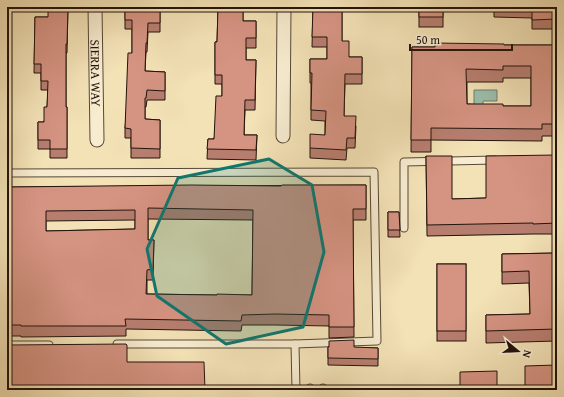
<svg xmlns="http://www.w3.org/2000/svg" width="564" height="397" viewBox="0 0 564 397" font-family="'Gentium Book Plus',serif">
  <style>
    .water { fill: #9bbeac; stroke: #6b7a6c }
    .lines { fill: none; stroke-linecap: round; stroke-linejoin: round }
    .lane-casing { stroke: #574736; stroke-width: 9 }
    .street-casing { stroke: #574736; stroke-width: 15 }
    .lane { stroke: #f7ecd0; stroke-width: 7 }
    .street { stroke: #f7ecd0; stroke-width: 13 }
    .wall { fill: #b77e70; stroke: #23130b; fill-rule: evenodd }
    .building { fill: #d59382; stroke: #23130b; fill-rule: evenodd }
    .marked { fill: #0f766e; fill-opacity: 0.2; stroke: #0f766e; stroke-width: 3; stroke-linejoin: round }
    .labels { text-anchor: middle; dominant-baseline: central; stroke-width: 3.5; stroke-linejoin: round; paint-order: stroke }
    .street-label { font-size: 13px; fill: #23130b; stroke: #f7ecd0 }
  </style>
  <rect width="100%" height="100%" fill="#f3e2b6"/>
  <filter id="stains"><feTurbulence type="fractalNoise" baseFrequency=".005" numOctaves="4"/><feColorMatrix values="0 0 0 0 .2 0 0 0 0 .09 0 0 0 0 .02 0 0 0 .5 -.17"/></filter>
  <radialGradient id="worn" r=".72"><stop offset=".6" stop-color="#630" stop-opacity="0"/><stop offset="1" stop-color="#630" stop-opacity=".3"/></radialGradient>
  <!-- water -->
  <path class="water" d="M 474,90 L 497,90 L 497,101 L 483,101 L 483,106 L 474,106 Z"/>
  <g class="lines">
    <!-- lane casing -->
    <g class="lane-casing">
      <g id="lane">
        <path d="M 7,173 L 374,172 L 377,341 L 295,344 L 117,344"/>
        <path d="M 404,228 L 404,162 L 495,160"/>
        <path d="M 295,344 L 296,390"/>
        <path d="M 7,345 L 49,345"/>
        <path d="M 310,388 L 310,390"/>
        <path d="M 323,388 L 323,390"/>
      </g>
    </g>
    <!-- street casing -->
    <g class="street-casing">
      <g id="street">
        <path id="s1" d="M 95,7 L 97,140"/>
        <path d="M 283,136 L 284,7"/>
      </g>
    </g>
    <!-- lane -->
    <use href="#lane" class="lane"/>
    <!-- street -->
    <use href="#street" class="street"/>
  </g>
  <!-- wall -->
  <g class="wall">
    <path d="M 68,7 L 67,53 L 66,53 L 66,107 L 67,107 L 67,158 L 50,158 L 50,149 L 38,149 L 38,122 L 44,122 L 47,107 L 48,90 L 41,90 L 41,73 L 34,73 L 35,17 L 48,17 Z"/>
    <path d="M 125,7 L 160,7 L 160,32 L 148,32 L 147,52 L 146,52 L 145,71 L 165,72 L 165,100 L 147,100 L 146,107 L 145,107 L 145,119 L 160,120 L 160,158 L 131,158 L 131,138 L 125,138 L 125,128 L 132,53 L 132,29 L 125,29 Z"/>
    <path d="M 214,7 L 245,7 L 245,8 L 243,8 L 243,21 L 256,21 L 256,48 L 246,48 L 246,60 L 256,60 L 255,110 L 245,110 L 244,135 L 257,135 L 256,160 L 207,159 L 208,139 L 214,139 L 222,96 L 222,84 L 215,84 L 215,42 L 217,42 L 218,8 L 214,8 Z"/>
    <path d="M 313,7 L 344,7 L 344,9 L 342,9 L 342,41 L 349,57 L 362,57 L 362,84 L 345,84 L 344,116 L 356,126 L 355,148 L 347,148 L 346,160 L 310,158 L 310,148 L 325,135 L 325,121 L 311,120 L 311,83 L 310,83 L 310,59 L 327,59 L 327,47 L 312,47 Z"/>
    <rect x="419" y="7" width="24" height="20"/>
    <path d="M 494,7 L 557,7 L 557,29 L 532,29 L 532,18 L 494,17 Z"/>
    <path d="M 504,45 L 557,45 L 557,136 L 542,136 L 542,141 L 431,140 L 431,152 L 411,152 L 412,47 L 435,47 ZM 503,78 L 531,78 L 531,106 L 503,106 L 467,104 L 467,82 L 503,82 Z"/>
    <path d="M 557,155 L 557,234 L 533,234 L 427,236 L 426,156 L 452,199 L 486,198 Z"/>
    <path d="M 366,185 L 366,220 L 353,220 L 354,337 L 329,338 L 329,326 L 275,325 L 242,325 L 241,331 L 126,329 L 126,336 L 21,337 L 21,336 L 7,336 L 7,220 L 8,220 L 8,187 ZM 148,219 L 253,220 L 252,295 L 217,295 L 147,294 L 147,280 L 153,280 L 154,240 L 148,240 ZM 135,220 L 135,229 L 46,231 L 46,221 Z"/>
    <path d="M 388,212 L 399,212 L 400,237 L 388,237 Z"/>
    <path d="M 557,253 L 557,341 L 486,343 L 486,315 L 530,314 L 529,283 L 502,284 L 502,254 Z"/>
    <rect x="437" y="264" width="29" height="77"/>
    <path d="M 328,347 L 378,348 L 378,366 L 328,365 Z"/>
  </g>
  <!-- building -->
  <g class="building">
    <path d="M 48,7 L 68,7 L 67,44 L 66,44 L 66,107 L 67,107 L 67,149 L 50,149 L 50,140 L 38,140 L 38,122 L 44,122 L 44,107 L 47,107 L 48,81 L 41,81 L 41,64 L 34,64 L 35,17 L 48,17 Z"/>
    <path d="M 125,7 L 160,7 L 160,23 L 148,23 L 147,43 L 146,43 L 145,71 L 165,72 L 165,91 L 147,90 L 146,98 L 145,98 L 145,119 L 160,120 L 160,149 L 131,148 L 131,129 L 125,128 L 128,53 L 132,53 L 132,20 L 125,20 Z"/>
    <path d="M 218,7 L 243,7 L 243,21 L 256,21 L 256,38 L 246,38 L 246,60 L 256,60 L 255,100 L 245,100 L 244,135 L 257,135 L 256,150 L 207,149 L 208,139 L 214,139 L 216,96 L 222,96 L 222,75 L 215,75 L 215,42 L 217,42 Z"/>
    <path d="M 313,7 L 342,7 L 342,41 L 349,41 L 349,57 L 362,57 L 362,74 L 345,74 L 344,116 L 356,116 L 355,138 L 347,138 L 346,150 L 310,148 L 310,134 L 325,135 L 326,111 L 311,110 L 312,73 L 310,73 L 310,59 L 327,59 L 327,37 L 312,37 Z"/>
    <rect x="419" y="7" width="24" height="10"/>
    <path d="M 494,7 L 557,7 L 557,19 L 532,20 L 532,8 L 494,8 Z"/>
    <path d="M 435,43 L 504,44 L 504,45 L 557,45 L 557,124 L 542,124 L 542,129 L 431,128 L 431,140 L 411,140 L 412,47 L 435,47 ZM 503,66 L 531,66 L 531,106 L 503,106 L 503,104 L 467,104 L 466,69 L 503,70 Z"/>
    <path d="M 557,155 L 557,223 L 533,224 L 533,223 L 427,225 L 426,156 L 452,156 L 452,199 L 486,198 L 486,156 Z"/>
    <path d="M 191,185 L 281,186 L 282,185 L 366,185 L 366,209 L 353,209 L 354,327 L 329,327 L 329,315 L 275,314 L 242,315 L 241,321 L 125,319 L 126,326 L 21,326 L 21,325 L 7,325 L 7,220 L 9,220 L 8,187 ZM 148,208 L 253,210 L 252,295 L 217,294 L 217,295 L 146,294 L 147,270 L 153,269 L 154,240 L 148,240 ZM 135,210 L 135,229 L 46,231 L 46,211 Z"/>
    <path d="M 388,212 L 399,212 L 400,230 L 388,230 Z"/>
    <path d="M 557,253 L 557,329 L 486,331 L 486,315 L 530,314 L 529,271 L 502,272 L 502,254 Z"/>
    <rect x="437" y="264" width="29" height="67"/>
    <path d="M 354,340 L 354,347 L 378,348 L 378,359 L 328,358 L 328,347 L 329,347 L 329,341 Z"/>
    <path d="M 126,344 L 127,345 L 127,362 L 204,362 L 205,390 L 7,390 L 7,345 Z"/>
    <path d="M 557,365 L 557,390 L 525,390 L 525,366 Z"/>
    <path d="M 497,371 L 497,390 L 460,390 L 460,372 Z"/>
  </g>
  <!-- marked area -->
  <path class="marked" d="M 269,159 L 312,185 L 324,252 L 303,327 L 226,344 L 157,296 L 147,249 L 178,178 Z"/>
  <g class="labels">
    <!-- street labels -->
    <g class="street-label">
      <text stroke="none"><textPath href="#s1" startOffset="66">SIERRA WAY</textPath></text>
    </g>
  </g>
  <!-- margin -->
  <rect width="564" height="397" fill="none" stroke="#f3e2b6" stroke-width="24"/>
  <rect x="8" y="8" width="548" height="381" fill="none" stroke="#23130b" stroke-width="2"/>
  <rect x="12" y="12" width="540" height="373" fill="none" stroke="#23130b"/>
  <!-- north arrow -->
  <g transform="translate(518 351) rotate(108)" stroke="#f7ecd0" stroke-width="3" paint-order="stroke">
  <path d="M0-3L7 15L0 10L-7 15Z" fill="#23130b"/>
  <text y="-6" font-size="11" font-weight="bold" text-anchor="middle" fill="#23130b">N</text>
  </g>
  <!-- scale -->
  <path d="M410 44v6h102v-6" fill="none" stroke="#23130b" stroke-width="2"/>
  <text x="416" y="44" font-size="12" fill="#23130b" stroke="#f7ecd0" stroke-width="3" paint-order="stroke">50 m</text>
  <rect width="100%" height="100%" filter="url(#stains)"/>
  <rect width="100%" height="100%" fill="url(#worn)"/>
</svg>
